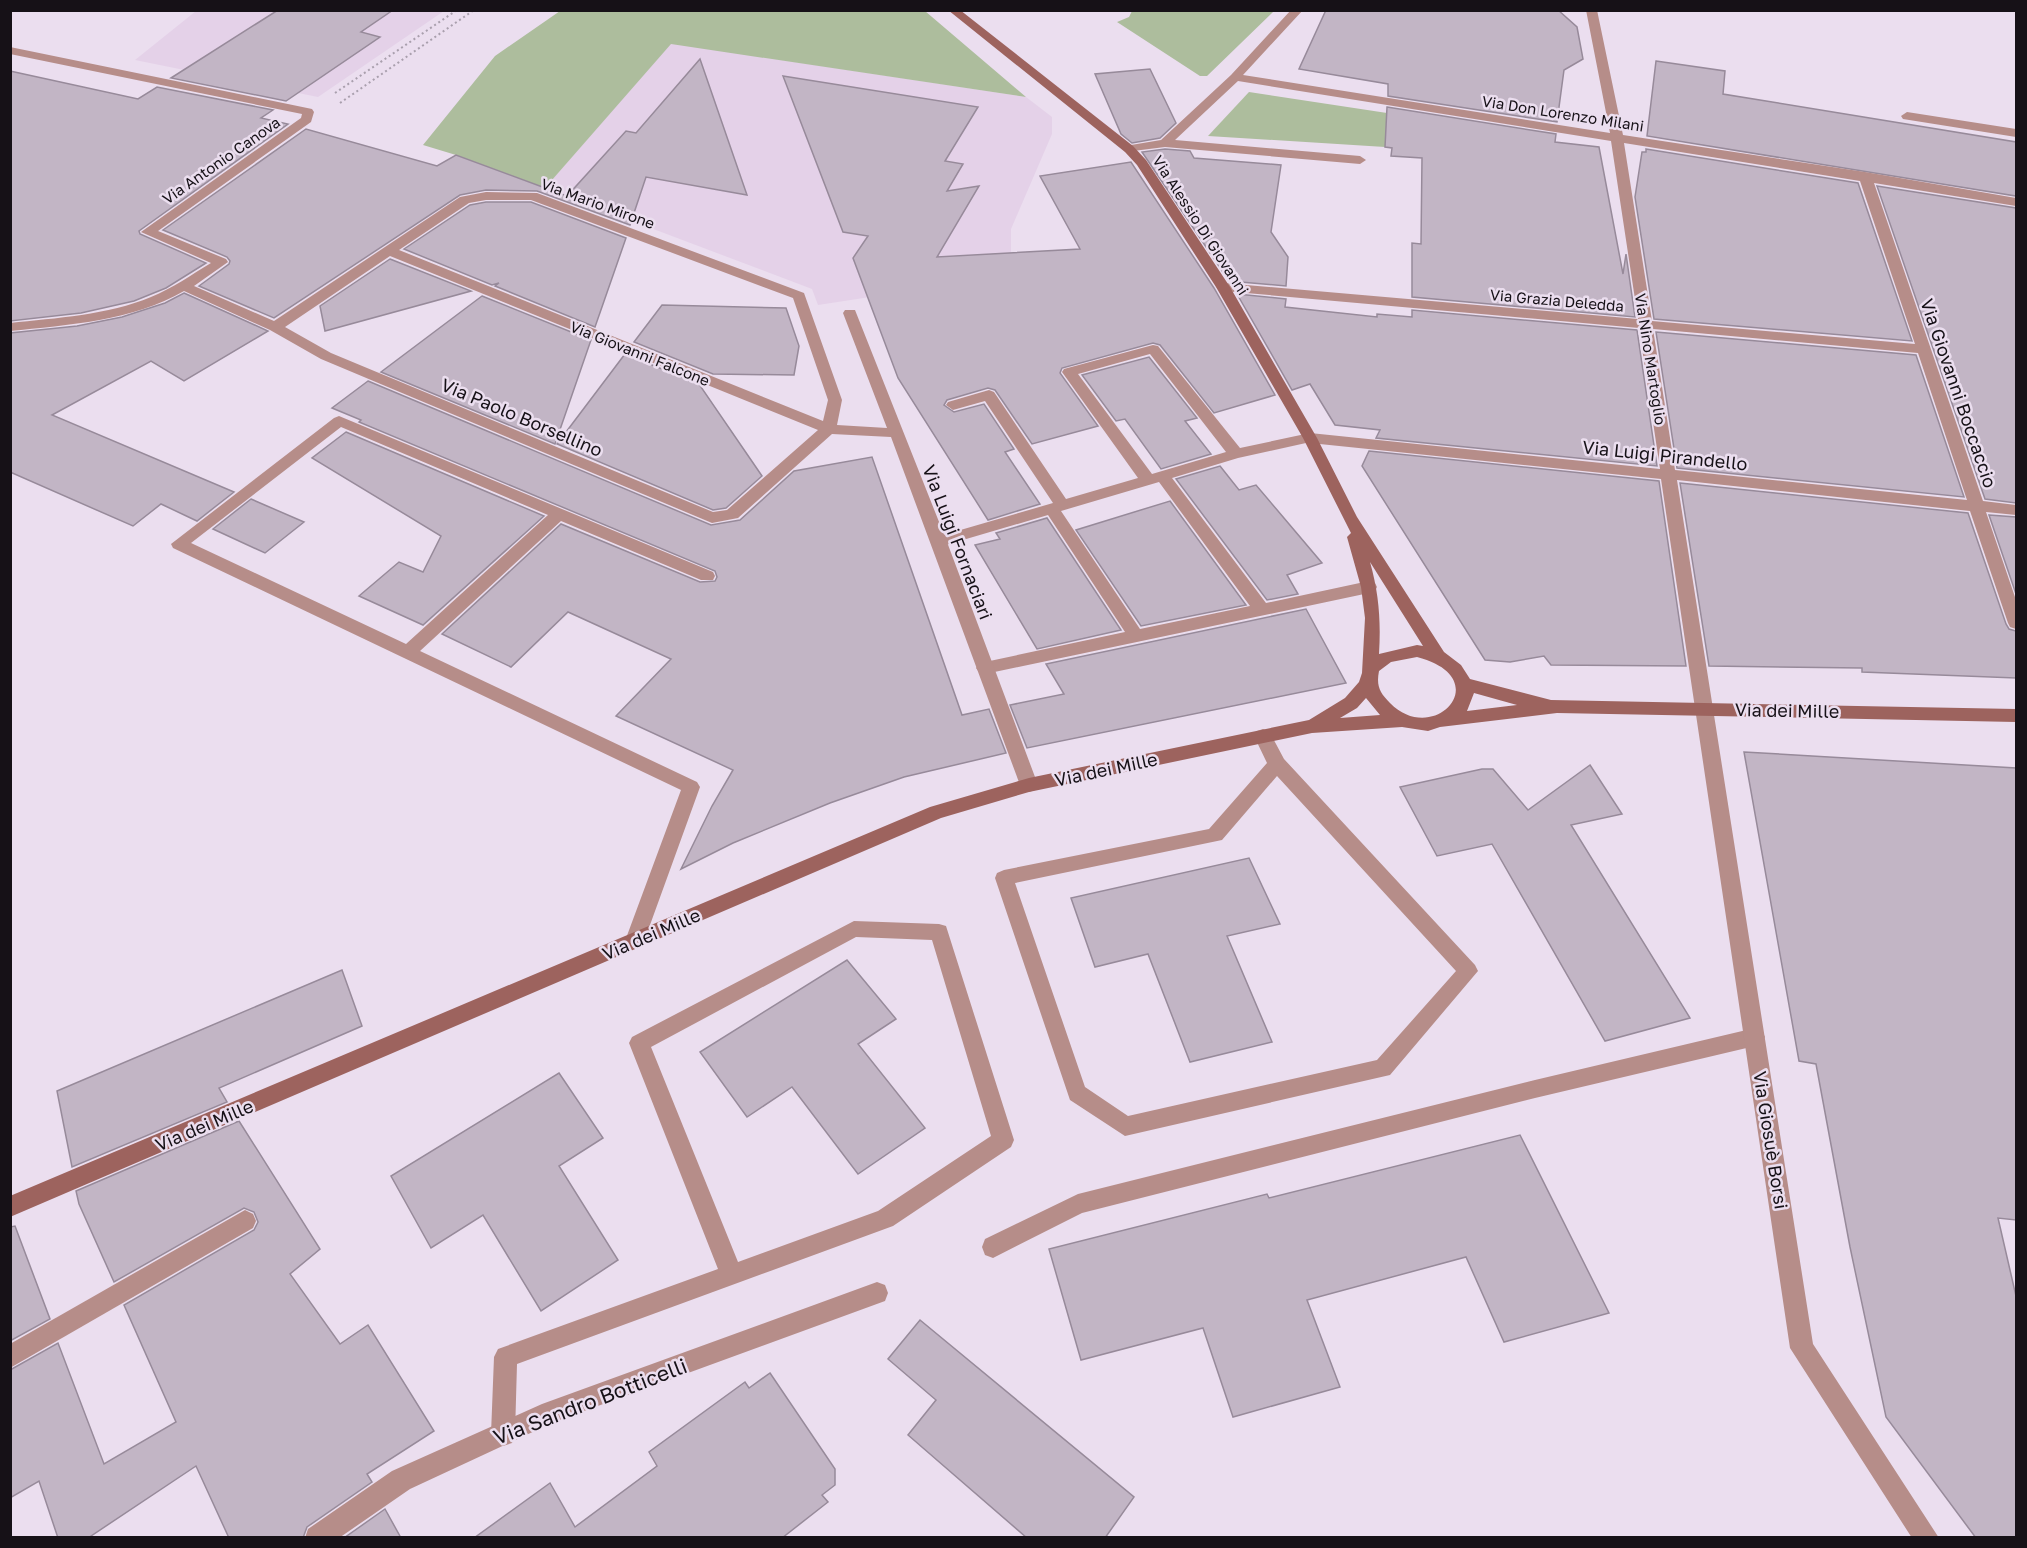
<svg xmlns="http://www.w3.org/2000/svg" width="2027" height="1548" viewBox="0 0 2027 1548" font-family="'Golos Text',sans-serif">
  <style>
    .built { fill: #e4d1e8 }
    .green { fill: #adbd9d }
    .building { fill: #c2b5c5; stroke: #978a9a; stroke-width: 1.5 }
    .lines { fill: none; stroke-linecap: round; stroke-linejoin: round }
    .path { stroke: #a99fad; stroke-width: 2; stroke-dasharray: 2 3; stroke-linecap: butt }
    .lane { fill: #b68d89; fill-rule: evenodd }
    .street { fill: #b68d89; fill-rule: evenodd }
    .secondary { fill: #9d635e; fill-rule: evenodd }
    .labels { text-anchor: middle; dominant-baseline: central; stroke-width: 5; stroke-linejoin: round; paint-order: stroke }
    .far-street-label { font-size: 15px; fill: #161117; stroke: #ebdeef }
    .street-label { font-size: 18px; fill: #161117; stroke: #ebdeef }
    .near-street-label { font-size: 21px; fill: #161117; stroke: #ebdeef }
  </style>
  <rect width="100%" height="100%" fill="#ebdeef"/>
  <!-- built -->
  <g class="built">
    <path d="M 196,11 L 444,11 L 318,97 L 135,60 Z"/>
    <path d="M 670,43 L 1026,97 L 1052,117 L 1052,134 L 1011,229 L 1011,253 L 1001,277 L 818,305 L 812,289 L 545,188 Z"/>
  </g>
  <!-- green -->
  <g class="green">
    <path d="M 560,11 L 925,11 L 1026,97 L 671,44 L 545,188 L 456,155 L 423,145 L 495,56 Z"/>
    <path d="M 1132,11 L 1132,10 L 1274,11 L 1207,76 L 1200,76 L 1117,22 L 1129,17 Z"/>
    <path d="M 1249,92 L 1387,113 L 1385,147 L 1208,136 Z"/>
  </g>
  <!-- building -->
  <g class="building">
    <path d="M 278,10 L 393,10 L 361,32 L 380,37 L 286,101 L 171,78 Z"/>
    <path d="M 1326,10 L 1558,10 L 1577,27 L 1583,59 L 1564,70 L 1557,122 L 1388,96 L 1388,84 L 1299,69 Z"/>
    <path d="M 700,59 L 747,195 L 646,177 L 630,225 L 537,191 L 486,190 L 460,195 L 274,318 L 199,286 L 229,264 L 230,261 L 227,257 L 163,230 L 306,129 L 437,166 L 456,155 L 567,196 L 626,131 L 636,133 Z"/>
    <path d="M 1656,61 L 1725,71 L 1723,94 L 2016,142 L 2016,196 L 1647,136 Z"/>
    <path d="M 1150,69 L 1176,123 L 1160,138 L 1132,143 L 1121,134 L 1095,74 Z"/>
    <path d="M 10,71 L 138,99 L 157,87 L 273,110 L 261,118 L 288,124 L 139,231 L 140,234 L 206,263 L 166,288 L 134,301 L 81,313 L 10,321 Z"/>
    <path d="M 783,76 L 978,107 L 945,161 L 963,164 L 947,191 L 979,186 L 937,257 L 1080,249 L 1040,176 L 1131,162 L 1214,288 L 1275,395 L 1214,413 L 1160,345 L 1153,343 L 1062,368 L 1060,373 L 1098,426 L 1032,444 L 995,390 L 988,388 L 947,400 L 944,405 L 954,412 L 984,404 L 1014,449 L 1005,452 L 1040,504 L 988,520 L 898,378 L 853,258 L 868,236 L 843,232 Z"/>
    <path d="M 1387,107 L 1556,134 L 1555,142 L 1599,147 L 1623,274 L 1626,254 L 1635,317 L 1412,297 L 1412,243 L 1421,244 L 1422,158 L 1391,156 L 1392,148 L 1385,147 Z"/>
    <path d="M 1165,149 L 1190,151 L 1194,158 L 1281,165 L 1271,232 L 1288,257 L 1286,286 L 1229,281 L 1142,152 Z"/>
    <path d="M 1646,149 L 1858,183 L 1912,341 L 1654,319 L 1635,197 L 1642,152 L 1646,152 Z"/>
    <path d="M 1877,186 L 2016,208 L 2016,503 L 1985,499 Z"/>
    <path d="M 486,202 L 531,202 L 626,238 L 595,327 L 495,286 L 499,283 L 492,285 L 404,249 L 470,205 Z"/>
    <path d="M 390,259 L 471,291 L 325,331 L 320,306 Z"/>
    <path d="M 184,293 L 268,331 L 184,381 L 151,361 L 52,415 L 234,492 L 197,521 L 161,504 L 133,526 L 10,472 L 10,333 L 77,326 L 122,317 L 165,303 Z"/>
    <path d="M 1237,294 L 1286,299 L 1285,307 L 1377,317 L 1377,314 L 1412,317 L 1412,310 L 1637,330 L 1657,466 L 1376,438 L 1380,430 L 1335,425 L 1310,384 L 1292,390 Z"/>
    <path d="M 482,296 L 591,340 L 555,444 L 381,372 Z"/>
    <path d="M 662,305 L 786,308 L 799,346 L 794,375 L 713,374 L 634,342 Z"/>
    <path d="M 1656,332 L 1916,355 L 1964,497 L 1677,468 Z"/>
    <path d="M 625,354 L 699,384 L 762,476 L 726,508 L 713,510 L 557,444 Z"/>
    <path d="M 1149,357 L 1197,418 L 1185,421 L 1211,454 L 1161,469 L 1125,419 L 1116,421 L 1082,375 Z"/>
    <path d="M 368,381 L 711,525 L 740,520 L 794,471 L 872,457 L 962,715 L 989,709 L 1006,753 L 904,777 L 830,803 L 733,843 L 681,869 L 712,806 L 733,770 L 616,716 L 671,659 L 568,612 L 511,667 L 442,634 L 561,524 L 700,582 L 715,581 L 717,577 L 715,571 L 359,422 L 361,420 L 332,408 Z"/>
    <path d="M 346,432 L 544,516 L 423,625 L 359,596 L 399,562 L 423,572 L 441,536 L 312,458 Z"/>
    <path d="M 1369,451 L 1659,481 L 1686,666 L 1551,665 L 1544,656 L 1510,662 L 1485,660 L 1362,466 Z"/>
    <path d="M 1220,466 L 1239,490 L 1256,485 L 1322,563 L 1287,575 L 1298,594 L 1267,600 L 1176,479 Z"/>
    <path d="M 1680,483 L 1968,513 L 2006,624 L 2009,629 L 2016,631 L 2016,678 L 1862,672 L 1862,668 L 1709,666 Z"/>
    <path d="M 251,499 L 267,506 L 304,522 L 265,553 L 213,529 Z"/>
    <path d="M 1170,501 L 1246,605 L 1141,626 L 1076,530 Z"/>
    <path d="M 1989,515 L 2016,517 L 2016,594 Z"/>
    <path d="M 1047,518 L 1121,630 L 1037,649 L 975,545 L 1000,539 L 996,533 Z"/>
    <path d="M 1306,609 L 1346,683 L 1027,748 L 1010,705 L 1064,694 L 1046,664 Z"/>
    <path d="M 1744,752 L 2016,768 L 2016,1220 L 1998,1218 L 2016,1296 L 2016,1538 L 1976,1538 L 1886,1417 L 1850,1247 L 1816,1064 L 1799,1061 Z"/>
    <path d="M 1590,765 L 1622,814 L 1571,825 L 1690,1018 L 1605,1041 L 1492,844 L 1437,856 L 1400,787 L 1482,769 L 1493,769 L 1528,810 Z"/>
    <path d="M 1249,858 L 1280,924 L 1227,936 L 1272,1042 L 1190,1062 L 1148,954 L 1095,967 L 1071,898 Z"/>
    <path d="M 847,960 L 896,1019 L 858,1044 L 925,1128 L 858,1174 L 792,1087 L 747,1117 L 700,1052 Z"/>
    <path d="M 342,970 L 362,1026 L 219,1088 L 227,1102 L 72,1167 L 57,1091 Z"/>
    <path d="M 559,1073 L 603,1138 L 559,1166 L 618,1260 L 541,1311 L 483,1215 L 431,1248 L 391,1176 Z"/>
    <path d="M 239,1121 L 320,1249 L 290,1274 L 340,1344 L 368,1325 L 434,1431 L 367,1474 L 372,1482 L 307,1527 L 303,1538 L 229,1538 L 196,1466 L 88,1538 L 58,1538 L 39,1481 L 10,1498 L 10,1370 L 58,1343 L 104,1464 L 176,1422 L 124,1305 L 254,1230 L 258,1222 L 254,1212 L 244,1208 L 114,1282 L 79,1204 L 76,1191 Z"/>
    <path d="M 1520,1135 L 1609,1313 L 1504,1342 L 1466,1257 L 1307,1300 L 1340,1387 L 1233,1417 L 1203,1328 L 1081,1360 L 1049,1249 L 1267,1194 L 1269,1198 Z"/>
    <path d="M 15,1226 L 50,1319 L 10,1341 L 10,1227 Z"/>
    <path d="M 920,1320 L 1134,1497 L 1105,1538 L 1027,1538 L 908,1435 L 936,1400 L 888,1359 Z"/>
    <path d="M 770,1373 L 835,1469 L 835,1485 L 822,1495 L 828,1502 L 782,1538 L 474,1538 L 550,1483 L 575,1527 L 657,1466 L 649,1452 L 745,1382 L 749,1388 Z"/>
    <path d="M 385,1509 L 401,1538 L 344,1538 Z"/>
  </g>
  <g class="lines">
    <!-- path -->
    <g class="path">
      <path d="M 335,93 L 457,10"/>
      <path d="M 340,103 L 474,10"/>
    </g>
    <!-- lane -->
    <g class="lane">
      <path d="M 1153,345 L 1158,346 L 1240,448 L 1310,433 L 1317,438 L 1315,441 L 1238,458 L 1172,478 L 1266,603 L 1369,581 L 1375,583 L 1377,587 L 1375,591 L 1369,593 L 985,674 L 979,672 L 976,668 L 979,664 L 985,662 L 1125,632 L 1048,515 L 939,547 L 933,546 L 931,542 L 933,538 L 1053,503 L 985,401 L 953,410 L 946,405 L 948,402 L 989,390 L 994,392 L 1066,499 L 1138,478 L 1062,372 L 1064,369 ZM 1150,354 L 1226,452 L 1152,474 L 1078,374 ZM 1159,482 L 1250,606 L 1140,629 L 1061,511 Z"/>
      <path d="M 339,416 L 713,572 L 715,576 L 713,580 L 701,580 L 561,521 L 420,651 L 697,782 L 700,787 L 642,947 L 635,949 L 628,947 L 625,941 L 681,790 L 173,548 L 171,544 L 334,418 ZM 341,427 L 548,515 L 406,644 L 191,543 Z"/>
      <path d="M 1263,729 L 1269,731 L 1284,759 L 1475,965 L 1478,971 L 1390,1075 L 1125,1136 L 1070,1100 L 995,878 L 997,873 L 1004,870 L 1209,829 L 1267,763 L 1254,736 L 1257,731 ZM 1277,776 L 1456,971 L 1377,1060 L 1128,1116 L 1085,1087 L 1015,883 L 1222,840 Z"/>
      <path d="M 854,921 L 939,924 L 946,926 L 1014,1140 L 1011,1147 L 893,1226 L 517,1364 L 515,1434 L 512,1443 L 503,1446 L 494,1443 L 491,1434 L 494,1357 L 498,1349 L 718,1269 L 629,1043 L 632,1037 ZM 856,937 L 932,940 L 991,1136 L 878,1211 L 738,1262 L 651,1047 Z"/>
      <path d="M 1755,1028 L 1762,1031 L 1765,1037 L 1762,1043 L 1755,1046 L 1535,1098 L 1082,1213 L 993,1258 L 985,1255 L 982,1247 L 985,1239 L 1078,1194 L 1535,1080 Z"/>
    </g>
    <!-- street -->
    <g class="street">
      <path d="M 1291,10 L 1303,10 L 1243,75 L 1610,133 L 1586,10 L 1597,10 L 1623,135 L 1865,172 L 2016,198 L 2016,206 L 1874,183 L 1983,501 L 2016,505 L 2016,515 L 1986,512 L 2016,600 L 2016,629 L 2010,627 L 2008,623 L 1970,511 L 1677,480 L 1813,1344 L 1939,1538 L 1912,1538 L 1790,1348 L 1661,479 L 1310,443 L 1303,438 L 1310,433 L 1660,469 L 1639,328 L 1223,291 L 1216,287 L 1223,283 L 1638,319 L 1611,141 L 1238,81 L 1175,140 L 1360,156 L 1366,160 L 1360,164 L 1165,147 L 1125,152 L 1125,146 L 1161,140 L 1231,75 ZM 1624,143 L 1860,181 L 1915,344 L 1652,321 ZM 1653,329 L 1918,353 L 1967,500 L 1675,470 Z"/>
      <path d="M 10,47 L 312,109 L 314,112 L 311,122 L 158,231 L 226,259 L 228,262 L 194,286 L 274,321 L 460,197 L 486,192 L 537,193 L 804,293 L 842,400 L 837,425 L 887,428 L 843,313 L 845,310 L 855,310 L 947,542 L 1038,785 L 1035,790 L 1029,792 L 1023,790 L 1020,785 L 891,437 L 832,434 L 738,518 L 712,523 L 321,359 L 270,330 L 184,291 C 133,321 68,325 10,331 L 10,323 C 56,318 108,315 151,297 C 173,288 191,275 211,263 L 141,232 L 301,118 L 302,114 L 10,54 ZM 486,200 L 531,200 L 793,298 L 828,400 L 823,421 L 399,250 L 469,203 ZM 390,256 L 818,430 L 727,510 L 713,512 L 331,353 L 285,327 Z"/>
      <path d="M 1907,112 L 2016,129 L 2016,137 L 1903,119 L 1901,116 Z"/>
      <path d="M 245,1210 L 253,1214 L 256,1221 L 253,1228 L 10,1368 L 10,1344 Z"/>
      <path d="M 877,1282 L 885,1285 L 888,1293 L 885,1301 L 554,1422 L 410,1489 L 339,1538 L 305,1538 L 308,1529 L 392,1471 L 542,1404 Z"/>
    </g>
    <!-- secondary -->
    <path class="secondary" d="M 948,10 L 960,10 L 1133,146 L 1146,160 L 1230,287 L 1317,438 L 1357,517 L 1444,652 L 1461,665 L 1470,679 L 1551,700 L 2016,709 L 2016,722 L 1557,713 L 1440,727 L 1428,731 L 1402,727 L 1312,733 L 1029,792 L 941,818 L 10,1217 L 10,1196 L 930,807 L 1029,778 L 1309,720 L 1345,698 L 1359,682 L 1362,673 L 1365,618 L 1361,587 L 1347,537 L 1351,533 L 1303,438 L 1216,287 L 1137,165 L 1125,152 ZM 1370,562 L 1423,646 L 1417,645 L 1379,654 C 1381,621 1379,594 1370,562 ZM 1417,657 C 1498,678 1434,748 1390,703 C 1380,693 1376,686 1379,671 L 1391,662 ZM 1474,693 L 1517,705 L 1467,711 ZM 1366,698 L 1380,715 L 1340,718 L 1357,708 Z"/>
  </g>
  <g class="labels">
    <!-- far-street labels -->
    <g class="far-street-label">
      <text transform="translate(1563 113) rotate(9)">Via Don Lorenzo Milani</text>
      <text transform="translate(221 160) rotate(-35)">Via Antonio Canova</text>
      <text transform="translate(598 203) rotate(20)">Via Mario Mirone</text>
      <text transform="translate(1201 225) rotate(57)">Via Alessio Di Giovanni</text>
      <text transform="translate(1557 300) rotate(5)">Via Grazia Deledda</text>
      <text transform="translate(640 353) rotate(22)">Via Giovanni Falcone</text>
      <text transform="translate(1651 359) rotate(81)">Via Nino Martoglio</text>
    </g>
    <!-- street labels -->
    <g class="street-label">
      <text transform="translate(1959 393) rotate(71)">Via Giovanni Boccaccio</text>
      <text transform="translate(522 417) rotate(23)">Via Paolo Borsellino</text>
      <text transform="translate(1665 455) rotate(6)">Via Luigi Pirandello</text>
      <text transform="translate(958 542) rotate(69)">Via Luigi Fornaciari</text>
      <text transform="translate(1787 710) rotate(1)">Via dei Mille</text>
      <text transform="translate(1106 769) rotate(-12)">Via dei Mille</text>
      <text transform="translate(651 934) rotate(-23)">Via dei Mille</text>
      <text transform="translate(204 1125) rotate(-23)">Via dei Mille</text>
      <text transform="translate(1771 1140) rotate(81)">Via Giosuè Borsi</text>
    </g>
    <!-- near-street labels -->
    <g class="near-street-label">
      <text transform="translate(590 1401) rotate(-21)">Via Sandro Botticelli</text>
    </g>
  </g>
  <!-- border -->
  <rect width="2027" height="1548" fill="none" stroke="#161117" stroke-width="24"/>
</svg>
